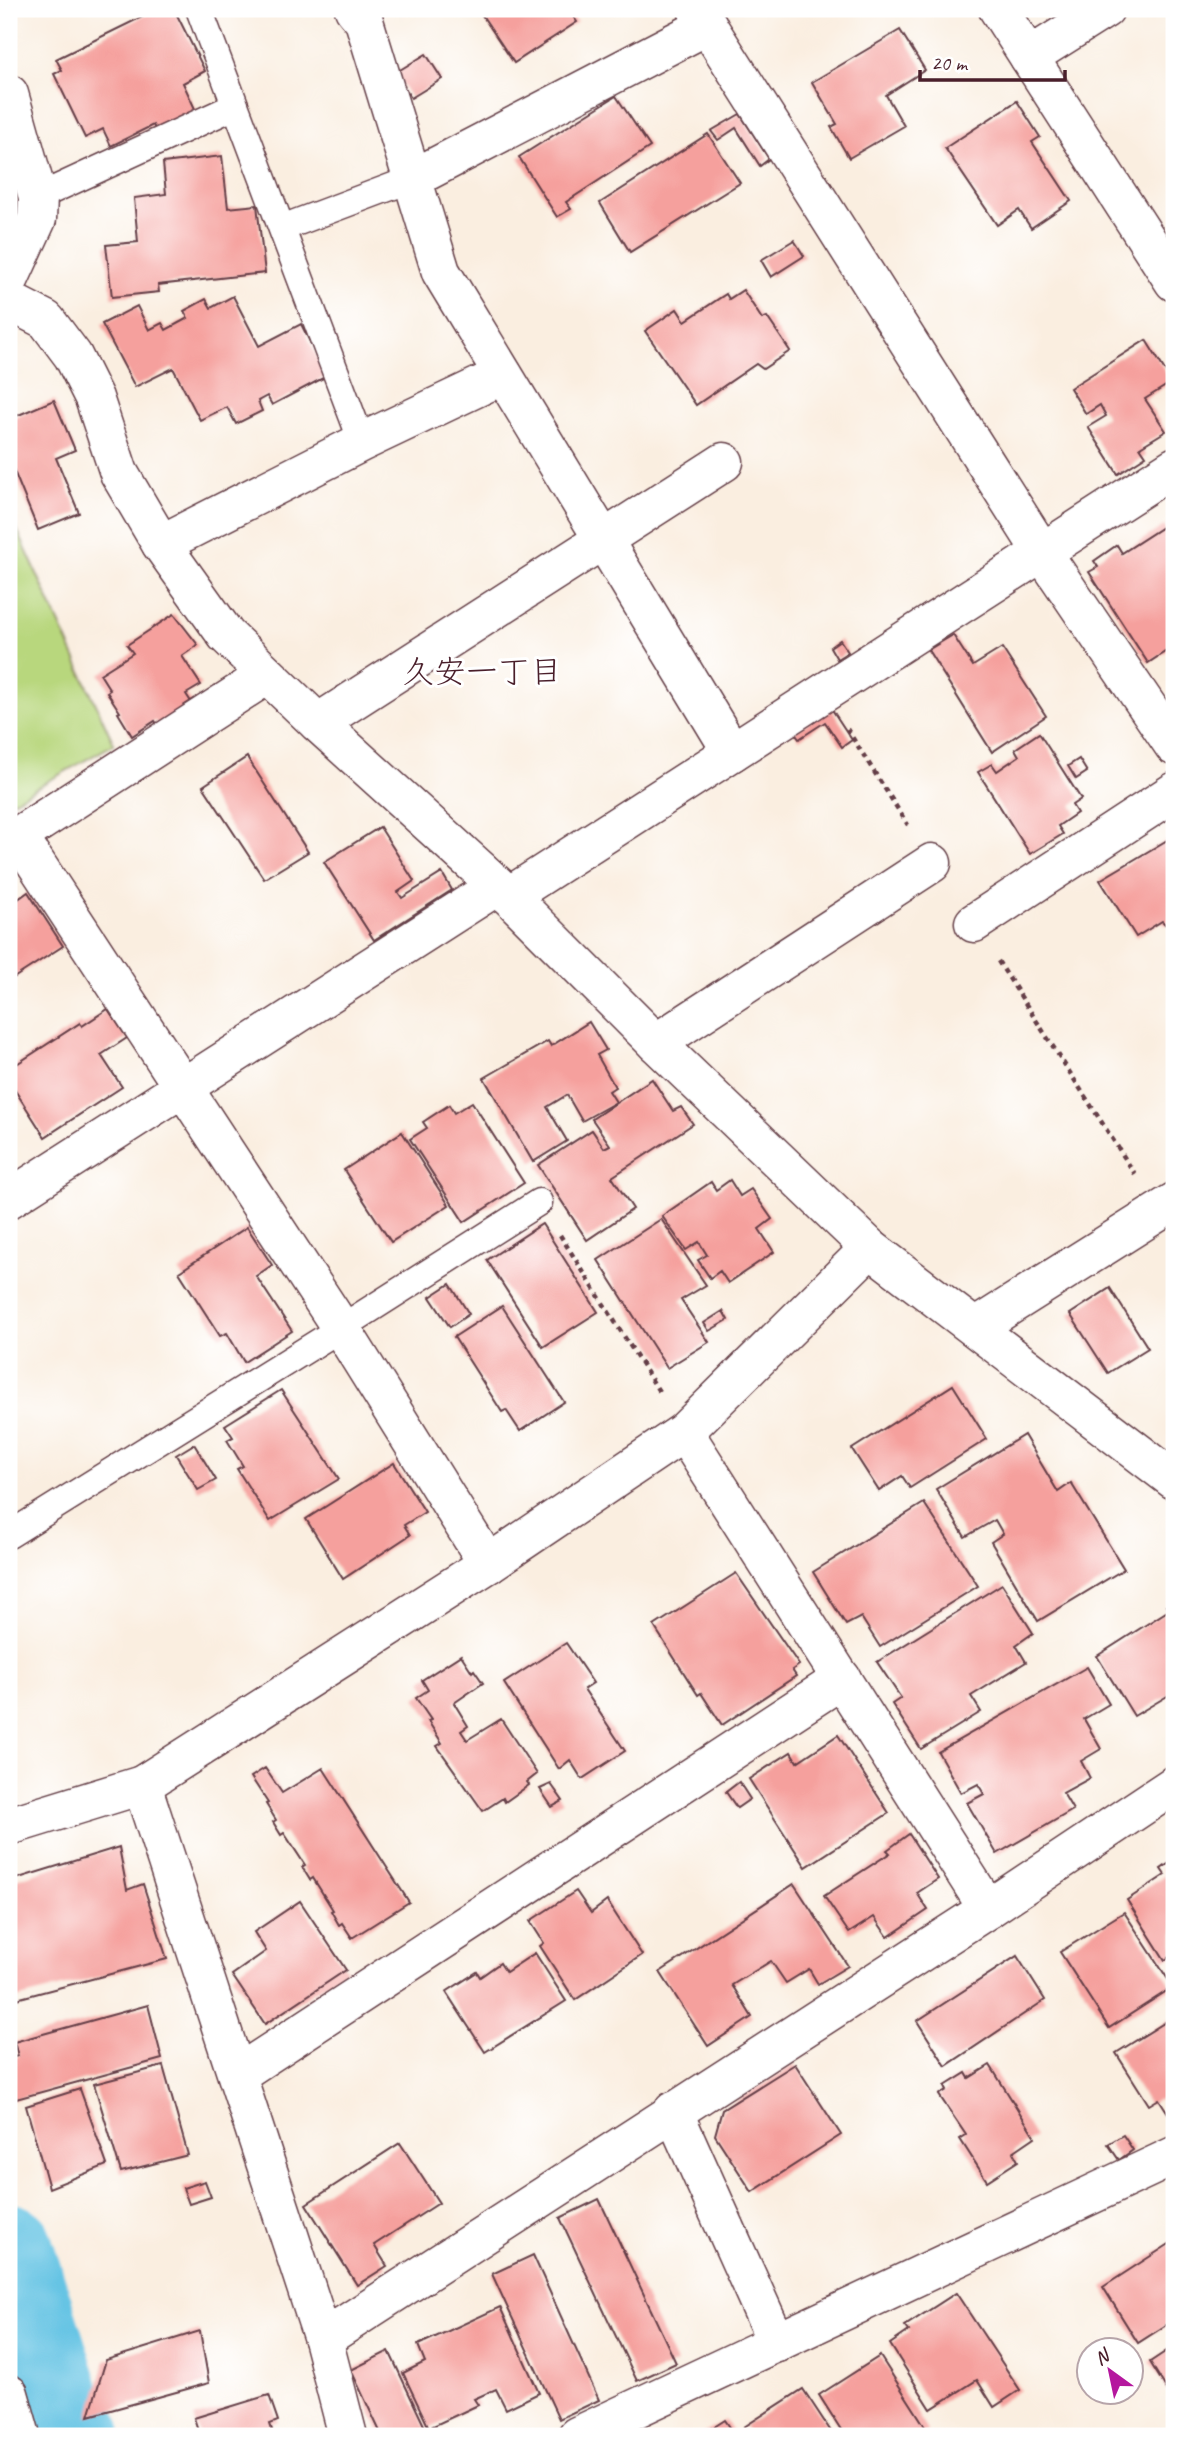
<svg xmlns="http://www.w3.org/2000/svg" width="1183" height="2445" viewBox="0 0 1183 2445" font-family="Caveat,'Klee One',sans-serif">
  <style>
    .green { fill: #b8d77d; stroke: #817b54; stroke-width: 2 }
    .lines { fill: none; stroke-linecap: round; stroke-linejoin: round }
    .river { stroke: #66c4e4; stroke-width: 88 }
    .building { fill: #f5a09d }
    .service-casing { stroke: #643e46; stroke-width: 29 }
    .minor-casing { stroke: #643e46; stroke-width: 41 }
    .tertiary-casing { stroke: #643e46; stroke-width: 41 }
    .path { stroke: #643e46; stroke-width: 4.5; stroke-dasharray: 5 5; stroke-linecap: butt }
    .service { stroke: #fff; stroke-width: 26 }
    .minor { stroke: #fff; stroke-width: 38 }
    .tertiary { stroke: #fff; stroke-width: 38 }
    .labels { text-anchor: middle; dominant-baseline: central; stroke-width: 6; stroke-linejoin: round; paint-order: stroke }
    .neighbourhood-label { font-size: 32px; fill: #4a1f2b; stroke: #fff }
  </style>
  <rect width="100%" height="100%" fill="#fff"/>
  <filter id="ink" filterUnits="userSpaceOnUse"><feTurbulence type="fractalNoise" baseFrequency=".0143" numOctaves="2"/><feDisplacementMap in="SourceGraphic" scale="14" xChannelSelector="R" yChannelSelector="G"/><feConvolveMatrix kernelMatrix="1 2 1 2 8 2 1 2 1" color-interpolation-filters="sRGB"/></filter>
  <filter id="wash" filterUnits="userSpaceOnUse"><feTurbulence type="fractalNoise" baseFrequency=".00686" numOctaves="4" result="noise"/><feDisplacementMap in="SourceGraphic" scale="28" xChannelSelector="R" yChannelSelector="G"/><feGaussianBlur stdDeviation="1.57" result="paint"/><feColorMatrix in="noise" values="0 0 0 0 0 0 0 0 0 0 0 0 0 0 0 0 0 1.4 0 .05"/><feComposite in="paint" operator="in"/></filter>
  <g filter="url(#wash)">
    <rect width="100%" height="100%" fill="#faeee0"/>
    <!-- green -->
    <path class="green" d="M 9,512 L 114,744 L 9,803 Z"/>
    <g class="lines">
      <!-- river -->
      <path class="river" d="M 9,2247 L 62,2413 L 78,2436"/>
    </g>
    <g id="blocks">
      <!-- building -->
      <g class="building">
        <path d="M 158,9 L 174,9 L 205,71 L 183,83 L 196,111 L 156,131 L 153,125 L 111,146 L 103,129 L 85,138 L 54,74 L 62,70 L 56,59 Z"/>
        <path d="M 478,9 L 568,9 L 577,22 L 514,63 Z"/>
        <path d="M 900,30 L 925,70 L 886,95 L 904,126 L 849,158 L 831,127 L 837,124 L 812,82 Z"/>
        <path d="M 426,54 L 442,79 L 411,98 L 395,73 Z"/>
        <path d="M 616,96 L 650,147 L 566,202 L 571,209 L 557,217 L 519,157 Z"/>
        <path d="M 1017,101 L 1040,137 L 1032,142 L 1071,201 L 1031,228 L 1019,210 L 997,225 L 945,148 Z"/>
        <path d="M 740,114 L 769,159 L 760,166 L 736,128 L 718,140 L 711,131 Z"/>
        <path d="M 708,134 L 740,183 L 630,252 L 600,203 Z"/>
        <path d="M 222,156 L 228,208 L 257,205 L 265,273 L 158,285 L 159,292 L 112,297 L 106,245 L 138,242 L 134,198 L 166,194 L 163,163 Z"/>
        <path d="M 794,240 L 804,256 L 771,277 L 761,260 Z"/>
        <path d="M 743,290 L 762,319 L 767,317 L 790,351 L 763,369 L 756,364 L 696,405 L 645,331 L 677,309 L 685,321 L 726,294 L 729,299 Z"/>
        <path d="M 233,296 L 259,346 L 301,324 L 327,376 L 272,405 L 267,396 L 258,401 L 262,411 L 236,424 L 227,407 L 200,420 L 173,368 L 135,387 L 102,324 L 137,306 L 149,330 L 162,323 L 166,330 L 188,318 L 184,311 L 206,299 L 211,308 Z"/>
        <path d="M 1146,340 L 1172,382 L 1145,399 L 1166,431 L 1140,447 L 1146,456 L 1118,474 L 1088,427 L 1106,416 L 1100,405 L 1086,414 L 1070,388 Z"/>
        <path d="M 54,400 L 75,450 L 56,458 L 79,513 L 38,530 L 9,459 L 9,419 Z"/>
        <path d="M 1164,526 L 1174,542 L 1174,605 L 1171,608 L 1174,613 L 1174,646 L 1148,663 L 1089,572 L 1098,567 L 1094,561 L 1117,545 L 1122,553 Z"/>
        <path d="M 174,614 L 198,645 L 182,656 L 201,685 L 186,694 L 195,708 L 161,730 L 155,721 L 132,736 L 118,713 L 120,712 L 107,692 L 110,690 L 100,674 L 133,653 L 127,645 Z"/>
        <path d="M 953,635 L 973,666 L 1002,648 L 1046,716 L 992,752 L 928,650 Z"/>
        <path d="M 840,640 L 848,652 L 837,659 L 830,647 Z"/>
        <path d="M 831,708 L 852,740 L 842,747 L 825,722 L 799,739 L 794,732 Z"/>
        <path d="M 1039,733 L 1081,799 L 1072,805 L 1077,813 L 1058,826 L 1063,834 L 1030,854 L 978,772 L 992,764 L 997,771 L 1019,756 L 1015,749 Z"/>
        <path d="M 247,757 L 308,852 L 264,879 L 203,786 Z"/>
        <path d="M 1079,759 L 1087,772 L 1076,779 L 1068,766 Z"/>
        <path d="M 380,827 L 414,881 L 398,892 L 402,898 L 442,873 L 452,890 L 374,940 L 324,862 Z"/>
        <path d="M 1174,836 L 1174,920 L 1166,925 L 1162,921 L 1136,937 L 1100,880 Z"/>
        <path d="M 28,892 L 63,946 L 9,981 L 9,894 L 14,902 Z"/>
        <path d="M 108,1009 L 127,1038 L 101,1055 L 122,1087 L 45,1137 L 9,1081 L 9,1069 L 80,1023 L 82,1026 Z"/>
        <path d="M 589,1022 L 606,1050 L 597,1055 L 615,1087 L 609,1091 L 616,1102 L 582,1121 L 567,1095 L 547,1107 L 567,1141 L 533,1162 L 484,1078 L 548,1041 L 551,1046 Z"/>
        <path d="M 652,1079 L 673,1111 L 681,1107 L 693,1124 L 612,1177 L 633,1209 L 587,1240 L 538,1165 L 592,1130 L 604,1148 L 610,1145 L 592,1119 Z"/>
        <path d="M 472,1102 L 524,1183 L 464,1222 L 410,1139 L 427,1128 L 423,1122 L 449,1105 L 454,1113 Z"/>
        <path d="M 402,1132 L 449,1205 L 391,1242 L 344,1170 Z"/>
        <path d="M 730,1180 L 740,1196 L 751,1189 L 772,1219 L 759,1229 L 774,1252 L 728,1283 L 720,1271 L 710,1278 L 698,1260 L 707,1255 L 699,1242 L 686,1250 L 662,1216 L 711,1182 L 716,1190 Z"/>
        <path d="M 661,1219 L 706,1285 L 681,1300 L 709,1342 L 667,1368 L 598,1260 Z"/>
        <path d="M 542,1224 L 598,1312 L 543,1347 L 487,1260 Z"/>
        <path d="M 247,1227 L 272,1265 L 256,1276 L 292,1331 L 244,1362 L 227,1333 L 220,1336 L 179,1272 Z"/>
        <path d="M 450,1284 L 469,1314 L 450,1327 L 430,1297 Z"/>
        <path d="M 1110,1288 L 1148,1348 L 1108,1373 L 1070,1314 Z"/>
        <path d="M 502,1306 L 564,1402 L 520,1431 L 506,1410 L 502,1412 L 454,1337 Z"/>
        <path d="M 723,1311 L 728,1320 L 709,1331 L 704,1323 Z"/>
        <path d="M 953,1385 L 987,1439 L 910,1488 L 902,1476 L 879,1491 L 852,1449 Z"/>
        <path d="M 281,1390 L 339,1479 L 270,1521 L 237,1469 L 243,1466 L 227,1440 L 233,1437 L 225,1425 Z"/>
        <path d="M 1024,1435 L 1058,1492 L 1071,1483 L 1124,1569 L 1038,1621 L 991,1542 L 1003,1534 L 995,1520 L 965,1537 L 936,1489 Z"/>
        <path d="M 194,1444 L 216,1480 L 198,1490 L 176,1455 Z"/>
        <path d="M 394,1463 L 425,1512 L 404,1525 L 410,1535 L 343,1579 L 306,1519 Z"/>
        <path d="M 924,1503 L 978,1586 L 880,1647 L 861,1617 L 846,1625 L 813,1572 Z"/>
        <path d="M 736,1573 L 799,1665 L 792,1670 L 796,1676 L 722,1725 L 701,1693 L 698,1695 L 654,1626 Z"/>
        <path d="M 1002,1584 L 1033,1633 L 1016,1645 L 1026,1662 L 971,1696 L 981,1712 L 921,1749 L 892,1704 L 901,1698 L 877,1662 Z"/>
        <path d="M 1174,1601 L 1174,1692 L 1134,1716 L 1097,1656 L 1169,1610 L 1166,1606 Z"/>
        <path d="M 566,1643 L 593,1683 L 584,1689 L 625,1751 L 582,1779 L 570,1760 L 559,1769 L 504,1683 Z"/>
        <path d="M 461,1655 L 472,1672 L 474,1670 L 483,1683 L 454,1703 L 468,1726 L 461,1731 L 467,1740 L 501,1719 L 537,1774 L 527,1782 L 529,1785 L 505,1802 L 503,1798 L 483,1811 L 437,1746 L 442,1743 L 428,1721 L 431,1720 L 416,1698 L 428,1690 L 422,1680 Z"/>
        <path d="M 1087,1667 L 1109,1704 L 1084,1719 L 1101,1749 L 1081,1761 L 1090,1778 L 1063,1793 L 1073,1810 L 997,1854 L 967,1803 L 984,1794 L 978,1784 L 961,1793 L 938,1752 Z"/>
        <path d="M 838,1735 L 889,1813 L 806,1867 L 749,1779 L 791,1752 L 797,1762 Z"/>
        <path d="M 265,1768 L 282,1793 L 323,1768 L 409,1902 L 352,1938 L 342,1923 L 339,1925 L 331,1911 L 333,1910 L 313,1878 L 310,1880 L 302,1867 L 305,1865 L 284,1833 L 281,1835 L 273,1822 L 276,1820 L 266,1804 L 268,1803 L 251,1777 Z"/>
        <path d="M 739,1782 L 750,1799 L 737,1808 L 726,1792 Z"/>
        <path d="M 551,1784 L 563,1801 L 552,1807 L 540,1789 Z"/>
        <path d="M 909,1834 L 938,1879 L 917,1893 L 928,1910 L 888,1937 L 874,1917 L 849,1933 L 824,1896 L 890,1853 L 887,1850 Z"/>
        <path d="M 119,1847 L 127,1890 L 143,1884 L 167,1959 L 9,2001 L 9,1881 Z"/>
        <path d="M 1174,1860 L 1174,1954 L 1165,1960 L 1127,1900 L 1165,1875 L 1161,1869 Z"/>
        <path d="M 794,1884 L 848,1966 L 818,1984 L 809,1969 L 786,1983 L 771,1961 L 732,1985 L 752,2017 L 708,2046 L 660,1972 Z"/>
        <path d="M 576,1891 L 591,1913 L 607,1901 L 642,1955 L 575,2000 L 540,1946 L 544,1943 L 530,1921 Z"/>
        <path d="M 300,1901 L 346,1970 L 265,2024 L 232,1975 L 266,1951 L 254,1932 Z"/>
        <path d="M 1124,1912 L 1173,1987 L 1109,2028 L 1060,1952 Z"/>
        <path d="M 535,1953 L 566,2001 L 485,2052 L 446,1992 L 477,1972 L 480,1977 L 500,1963 L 506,1972 Z"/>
        <path d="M 1017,1956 L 1045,2000 L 946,2066 L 917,2021 Z"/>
        <path d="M 148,2005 L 162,2059 L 9,2101 L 9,2058 L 18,2056 L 14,2042 Z"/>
        <path d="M 1172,2018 L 1174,2022 L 1174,2109 L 1168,2113 L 1159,2099 L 1149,2105 L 1116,2053 Z"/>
        <path d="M 795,2064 L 841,2135 L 752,2192 L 715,2135 L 722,2110 Z"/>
        <path d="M 990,2065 L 1035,2137 L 1013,2152 L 1018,2161 L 987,2181 L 960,2139 L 966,2135 L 939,2095 L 947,2090 L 945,2086 L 966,2073 L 969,2078 Z"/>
        <path d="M 163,2066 L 188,2155 L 121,2172 L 94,2084 Z"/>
        <path d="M 80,2089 L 107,2165 L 49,2188 L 26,2106 Z"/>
        <path d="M 1123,2135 L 1133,2150 L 1119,2160 L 1108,2144 Z"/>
        <path d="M 400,2143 L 439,2203 L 374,2245 L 387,2266 L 357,2285 L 306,2204 Z"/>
        <path d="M 205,2181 L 211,2197 L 189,2204 L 183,2188 Z"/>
        <path d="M 599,2199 L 676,2363 L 637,2381 L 560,2218 Z"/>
        <path d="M 1174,2241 L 1174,2320 L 1138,2343 L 1103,2287 Z"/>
        <path d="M 533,2255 L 599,2400 L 559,2419 L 492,2274 Z"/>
        <path d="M 956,2293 L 1020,2390 L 994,2407 L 977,2380 L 931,2409 L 890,2344 L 909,2331 L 905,2326 Z"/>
        <path d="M 500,2307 L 539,2393 L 506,2409 L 496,2389 L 474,2399 L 478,2405 L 429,2428 L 403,2373 L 425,2362 L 418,2345 Z"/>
        <path d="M 200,2331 L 209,2383 L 89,2416 L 106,2360 Z"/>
        <path d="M 1174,2346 L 1174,2401 L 1150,2362 Z"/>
        <path d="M 389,2351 L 429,2436 L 382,2436 L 351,2370 Z"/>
        <path d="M 880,2356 L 928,2431 L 919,2436 L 845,2436 L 819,2395 Z"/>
        <path d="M 803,2389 L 834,2436 L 750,2436 L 744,2427 Z"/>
        <path d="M 269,2395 L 278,2421 L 270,2424 L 274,2436 L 200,2436 L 194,2418 Z"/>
        <path d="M 725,2420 L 736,2436 L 700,2436 Z"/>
      </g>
    </g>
  </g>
  <g filter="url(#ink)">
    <use href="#blocks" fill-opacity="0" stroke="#643e46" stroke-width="2"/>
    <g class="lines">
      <!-- service casing -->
      <g class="service-casing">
        <g id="service">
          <path d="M 199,9 L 362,442"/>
          <path d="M 38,197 L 235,106"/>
          <path d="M 282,228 L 412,179"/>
          <path d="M 9,1535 L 341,1328 L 539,1202"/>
        </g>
      </g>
      <!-- minor casing -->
      <g class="minor-casing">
        <g id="minor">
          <path d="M 354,9 L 364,21 L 441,272 L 732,752"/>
          <path d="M 697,9 L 1042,552 L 1174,746"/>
          <path d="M 998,9 L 1174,282"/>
          <path d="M 1029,57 L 1105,9"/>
          <path d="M 9,94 L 38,197 L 37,219 L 9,280"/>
          <path d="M 412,179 L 708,25"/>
          <path d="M 161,544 L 362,442 L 503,375"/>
          <path d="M 318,723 L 724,462"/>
          <path d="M 18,836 L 341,1328 L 488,1564"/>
          <path d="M 9,842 L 267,675"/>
          <path d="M 509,896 L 1174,467"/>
          <path d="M 974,923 L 1174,792"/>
          <path d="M 656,1043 L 932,863"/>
          <path d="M 9,1199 L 497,886"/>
          <path d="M 976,1327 L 1174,1202"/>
          <path d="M 684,1432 L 988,1909"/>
          <path d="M 142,1785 L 323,2339 L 348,2436"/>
          <path d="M 9,1826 L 142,1785 L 488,1564 L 684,1432 L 870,1248"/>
          <path d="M 238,2074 L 842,1679"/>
          <path d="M 673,2111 L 777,2343"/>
          <path d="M 323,2339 L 988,1909 L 1174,1785"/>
          <path d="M 577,2436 L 1174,2156"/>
        </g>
      </g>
      <!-- tertiary casing -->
      <g class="tertiary-casing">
        <g id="tertiary">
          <path d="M 9,301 L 46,320 L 73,356 L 94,398 L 119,473 L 161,544 L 226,635 L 318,723 L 509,896 L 656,1043 L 870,1248 L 1174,1480"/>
          <path d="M 9,2394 L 21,2436"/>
        </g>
      </g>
      <!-- path -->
      <g class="path">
        <path d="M 847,729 L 908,825"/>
        <path d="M 998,961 L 1135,1174"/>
        <path d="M 560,1235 L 660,1393"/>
      </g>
      <!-- service -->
      <use href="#service" class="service"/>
      <!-- minor -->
      <use href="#minor" class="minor"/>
      <!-- tertiary -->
      <use href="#tertiary" class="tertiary"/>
    </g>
  </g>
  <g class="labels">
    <!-- neighbourhood labels -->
    <g class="neighbourhood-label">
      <text x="482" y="671">久安一丁目</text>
    </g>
  </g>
  <!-- margin -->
  <rect width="1183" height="2445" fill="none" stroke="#fff" stroke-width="35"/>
  <!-- north arrow -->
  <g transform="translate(1110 2371) rotate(327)"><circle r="33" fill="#ffffff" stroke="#b7a5aa" stroke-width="2"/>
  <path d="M0-5L12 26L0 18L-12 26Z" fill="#b5179e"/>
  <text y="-10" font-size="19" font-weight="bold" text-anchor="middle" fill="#4a1f2b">N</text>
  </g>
  <!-- scale -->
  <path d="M920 70v10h145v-10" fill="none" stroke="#4a1f2b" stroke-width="3.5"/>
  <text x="931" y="70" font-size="21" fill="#4a1f2b" stroke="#ffffff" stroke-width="5" paint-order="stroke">20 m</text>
</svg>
